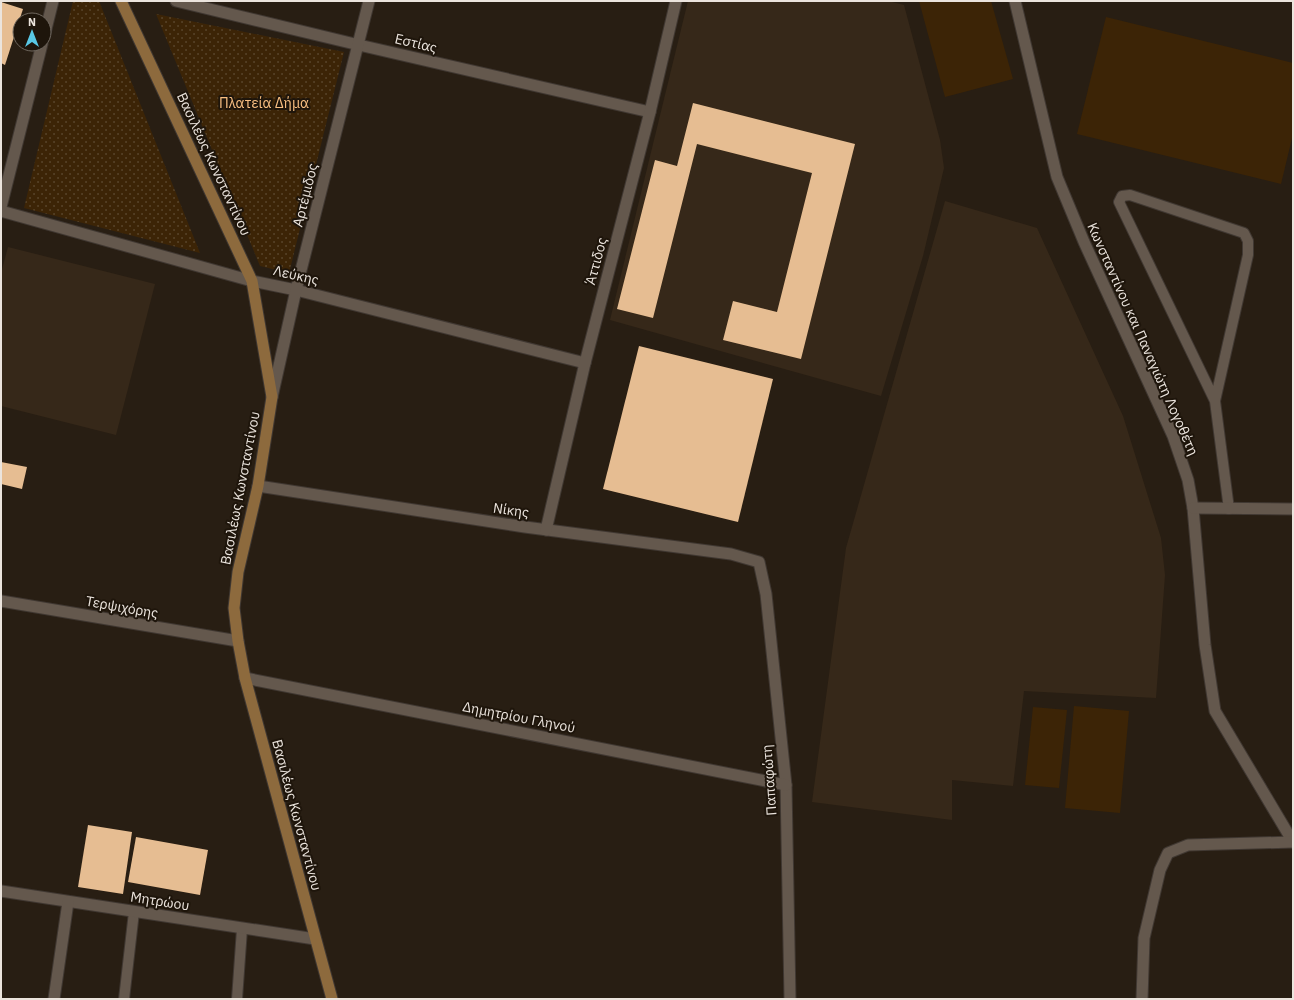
<svg xmlns="http://www.w3.org/2000/svg" width="1294" height="1000" viewBox="0 0 1294 1000" font-family="'IBM Plex Sans',sans-serif">
  <style>
    .built { fill: #362819 }
    .green { fill: url(#green-dots) }
    .pitch { fill: #3c2406 }
    .building { fill: #e6bd92 }
    .lines { fill: none; stroke-linecap: round; stroke-linejoin: round }
    .service-casing { stroke: #403832; stroke-width: 12 }
    .minor-casing { stroke: #403832; stroke-width: 13 }
    .tertiary-casing { stroke: #403832; stroke-width: 13 }
    .secondary-casing { stroke: #403832; stroke-width: 13 }
    .service { stroke: #64584d; stroke-width: 10 }
    .minor { stroke: #64584d; stroke-width: 11 }
    .tertiary { stroke: #64584d; stroke-width: 11 }
    .secondary { stroke: #8d6a3d; stroke-width: 11 }
    .labels { text-anchor: middle; dominant-baseline: central; stroke-width: 4; stroke-linejoin: round; paint-order: stroke }
    .street-label { font-size: 14px; fill: #ebe4dd; stroke: #1e150b }
    .park-label { font-size: 14px; fill: #fac082; stroke: #1e150b }
  </style>
  <defs>
    <pattern id="green-dots" width="8" height="8" patternUnits="userSpaceOnUse"><rect width="8" height="8" fill="#3c2406"/><path d="M2 2h.1M6 6h.1" fill="none" stroke="#58442a" stroke-width="1.8" stroke-linecap="round"/></pattern>
  </defs>
  <rect width="100%" height="100%" fill="#281e13"/>
  <!-- built -->
  <g class="built">
    <path d="M 688,1 L 888,1 L 904,5 L 940,140 L 944,168 L 923,256 L 881,396 L 610,320 Z"/>
    <path d="M 945,201 L 1037,228 L 1123,416 L 1161,538 L 1165,575 L 1156,698 L 1024,691 L 1013,786 L 952,780 L 952,820 L 812,802 L 846,548 Z"/>
    <path d="M 8,247 L 155,284 L 116,435 L 1,406 L 1,273 Z"/>
  </g>
  <!-- green -->
  <g class="green">
    <path d="M 73,1 L 99,1 L 200,253 L 24,208 Z"/>
    <path d="M 156,14 L 344,52 L 289,273 L 260,266 Z"/>
  </g>
  <!-- pitch -->
  <g class="pitch">
    <path d="M 919,1 L 991,1 L 1013,79 L 945,97 Z"/>
    <path d="M 1106,17 L 1293,63 L 1293,134 L 1281,184 L 1077,134 Z"/>
    <path d="M 1074,706 L 1129,711 L 1120,813 L 1065,808 Z"/>
    <path d="M 1033,707 L 1067,710 L 1059,788 L 1025,785 Z"/>
  </g>
  <!-- building -->
  <g class="building">
    <path d="M 1,2 L 23,9 L 5,65 L 1,63 Z"/>
    <path d="M 693,103 L 855,144 L 801,359 L 723,340 L 733,301 L 777,312 L 812,173 L 697,144 L 653,318 L 617,309 L 655,160 L 677,166 Z"/>
    <path d="M 639,346 L 773,379 L 738,522 L 603,489 Z"/>
    <path d="M 1,462 L 27,467 L 22,489 L 1,484 Z"/>
    <path d="M 88,825 L 132,832 L 123,894 L 78,887 Z"/>
    <path d="M 136,837 L 208,850 L 200,895 L 128,882 Z"/>
  </g>
  <g class="lines">
    <!-- service casing -->
    <g class="service-casing">
      <g id="service">
        <path d="M 1215,401 L 1119,202 L 1122,196 L 1130,195 L 1244,233 L 1248,241 L 1248,255 L 1215,401 L 1229,509"/>
        <path d="M 124,999 L 134,912"/>
        <path d="M 237,999 L 242,929"/>
      </g>
    </g>
    <!-- minor casing -->
    <g class="minor-casing">
      <g id="minor">
        <path d="M 176,1 L 359,45 L 650,112"/>
        <path d="M 1015,1 L 1057,177 L 1084,242 L 1173,436 L 1188,480 L 1193,508 L 1205,645 L 1215,711 L 1293,842"/>
        <path d="M 1,211 L 252,281 L 296,290 L 585,363"/>
        <path d="M 272,397 L 296,290 L 369,1"/>
        <path d="M 258,486 L 525,527 L 731,554 L 759,562 L 766,594 L 786,785 L 790,999"/>
        <path d="M 1193,508 L 1293,509"/>
        <path d="M 546,530 L 585,363 L 650,112 L 676,1"/>
        <path d="M 1,601 L 238,641"/>
        <path d="M 245,678 L 786,785"/>
        <path d="M 1,891 L 315,939"/>
        <path d="M 54,999 L 68,902"/>
        <path d="M 1142,999 L 1144,938 L 1160,870 L 1168,853 L 1188,845 L 1293,842"/>
      </g>
    </g>
    <!-- tertiary casing -->
    <g class="tertiary-casing">
      <g id="tertiary">
        <path d="M 44,37 L 53,1"/>
        <path d="M 1,207 L 42,44"/>
      </g>
    </g>
    <!-- secondary casing -->
    <g class="secondary-casing">
      <path id="secondary" d="M 121,1 L 252,281 L 272,397 L 258,486 L 238,572 L 234,608 L 238,641 L 245,678 L 332,999"/>
    </g>
    <!-- service -->
    <use href="#service" class="service"/>
    <!-- minor -->
    <use href="#minor" class="minor"/>
    <!-- tertiary -->
    <use href="#tertiary" class="tertiary"/>
    <!-- secondary -->
    <use href="#secondary" class="secondary"/>
  </g>
  <g class="labels">
    <!-- street labels -->
    <g class="street-label">
      <text transform="translate(416 43) rotate(13)">Εστίας</text>
      <text transform="translate(214 164) rotate(65)">Βασιλέως Κωνσταντίνου</text>
      <text transform="translate(305 195) rotate(-76)">Αρτέμιδος</text>
      <text transform="translate(596 261) rotate(-75)">Άττιδος</text>
      <text transform="translate(296 275) rotate(13)">Λεύκης</text>
      <text transform="translate(1143 339) rotate(66)">Κωνσταντίνου και Παναγιώτη Λογοθέτη</text>
      <text transform="translate(240 488) rotate(-79)">Βασιλέως Κωνσταντίνου</text>
      <text transform="translate(511 510) rotate(8)">Νίκης</text>
      <text transform="translate(122 607) rotate(10)">Τερψιχόρης</text>
      <text transform="translate(519 717) rotate(11)">Δημητρίου Γληνού</text>
      <text transform="translate(769 780) rotate(-94)">Παπαφώτη</text>
      <text transform="translate(297 815) rotate(75)">Βασιλέως Κωνσταντίνου</text>
      <text transform="translate(160 901) rotate(9)">Μητρώου</text>
    </g>
    <!-- park labels -->
    <g class="park-label">
      <text x="264" y="103">Πλατεία Δήμα</text>
    </g>
  </g>
  <!-- border -->
  <rect width="1294" height="1000" fill="none" stroke="#ebe4dd" stroke-width="4"/>
  <!-- north arrow -->
  <g transform="translate(32 32)"><circle r="19" fill="#1e150b" stroke="#70685f"/>
  <path d="M0-3L7 15L0 10L-7 15Z" fill="#59c8e5"/>
  <text y="-6" font-size="11" font-weight="bold" text-anchor="middle" fill="#ebe4dd">N</text>
  </g>
</svg>
